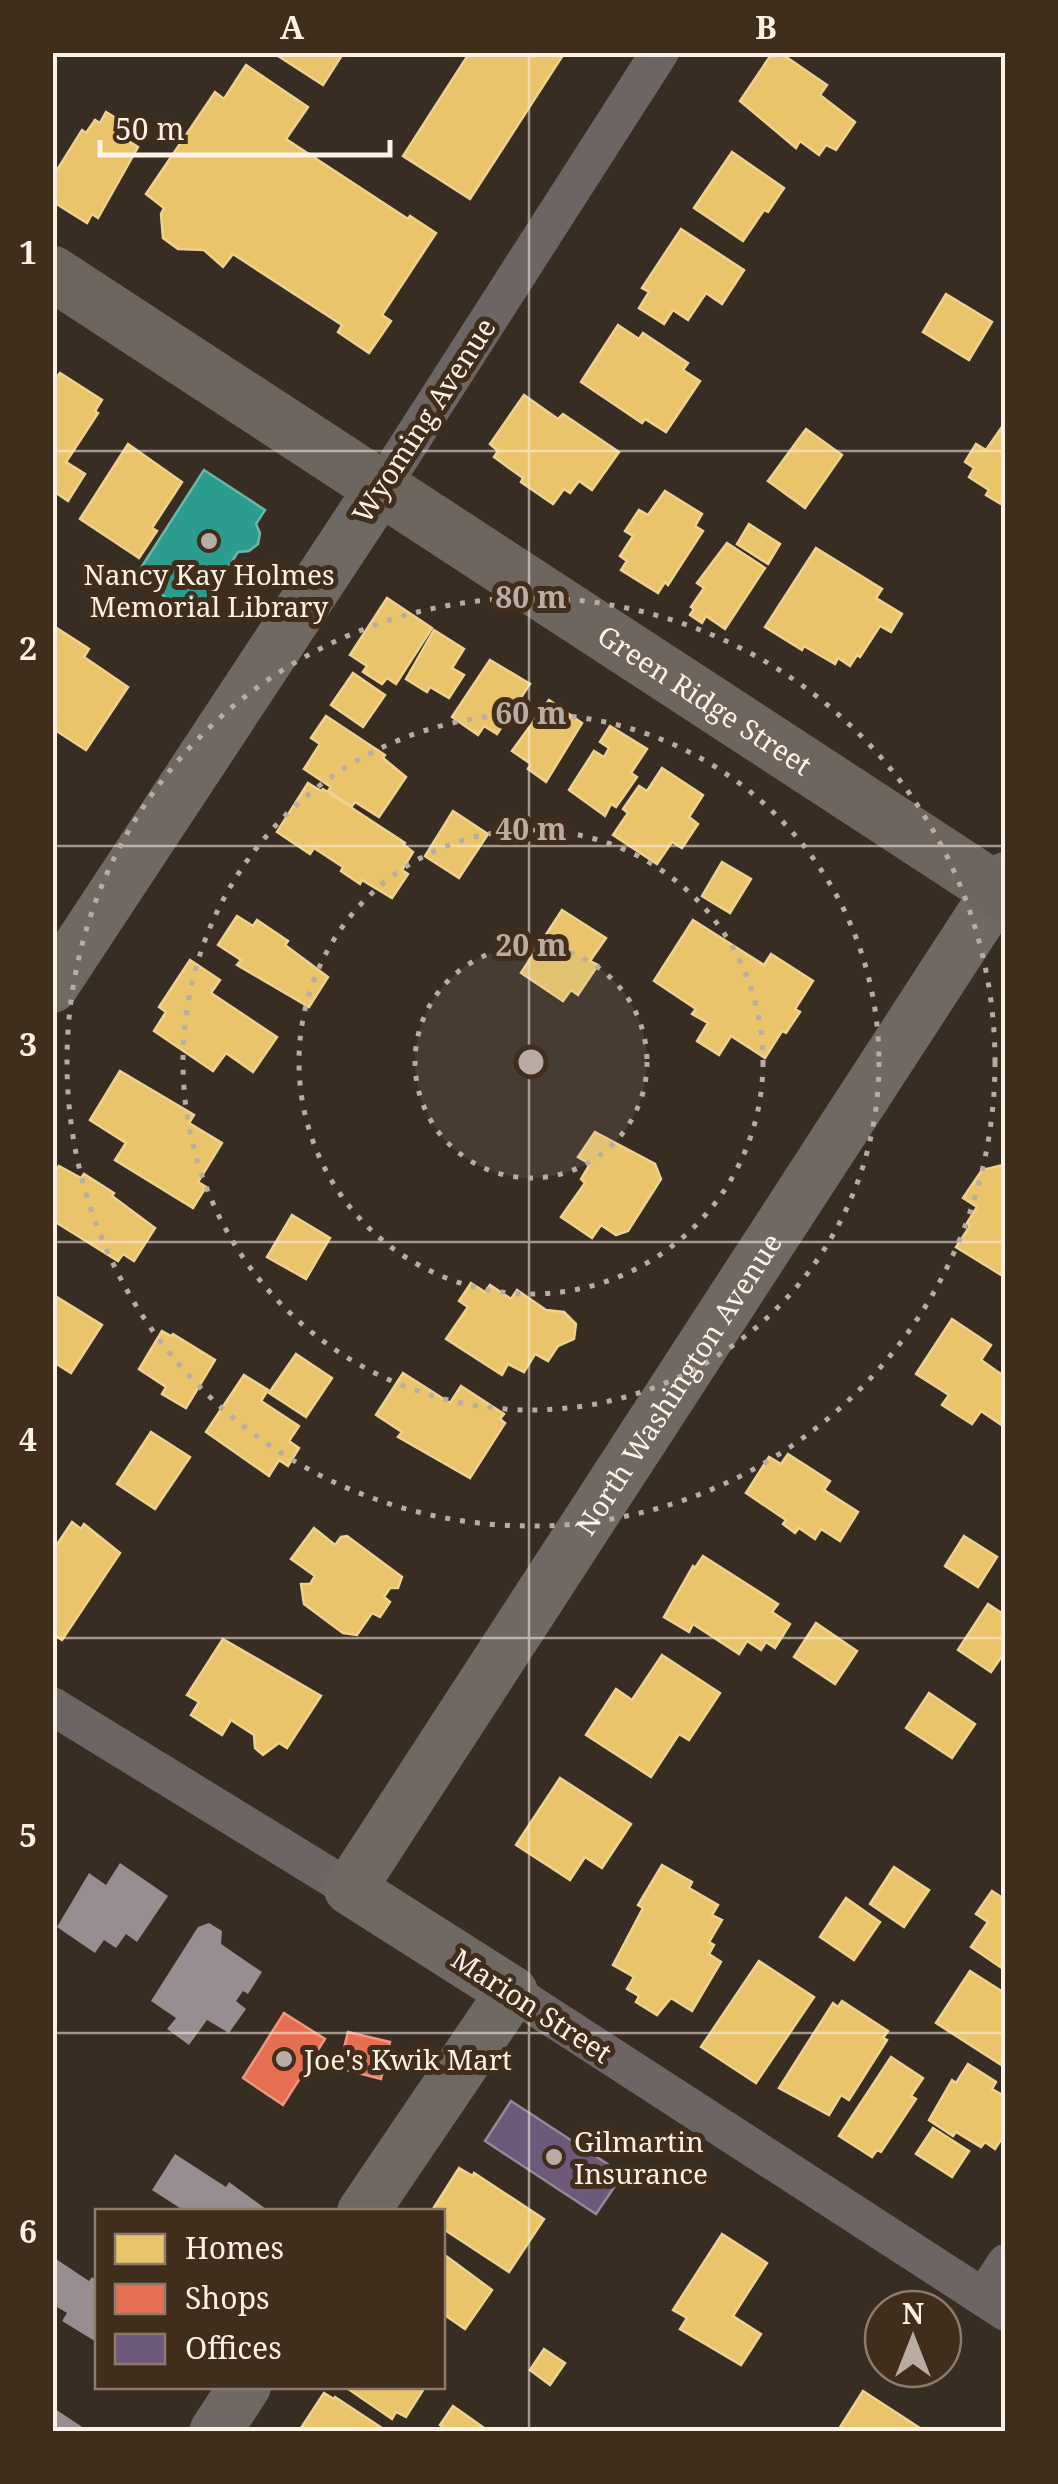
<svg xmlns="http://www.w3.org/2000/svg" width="1058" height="2484" viewBox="0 0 1058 2484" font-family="'Noto Serif',serif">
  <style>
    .homes { fill: #e9c46a; stroke: #efd28f; stroke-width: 2.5 }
    .shops { fill: #e76f51; stroke: #ee967e; stroke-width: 2.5 }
    .offices { fill: #6d597a; stroke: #98879a; stroke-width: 2.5 }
    .schools { fill: #2a9d8f; stroke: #6ab6a9; stroke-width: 2.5 }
    .building { fill: #988d90 }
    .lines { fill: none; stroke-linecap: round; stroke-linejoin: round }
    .street { stroke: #6c6563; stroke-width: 38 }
    .secondary { stroke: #6f6863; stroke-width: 52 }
    .primary { stroke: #6e655f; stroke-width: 55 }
    .grid { fill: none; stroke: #fef1e6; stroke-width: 2.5; stroke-opacity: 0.55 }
    .ring { fill: none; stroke: #b9aca2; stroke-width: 5; stroke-dasharray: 5 10 }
    .poi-dot { fill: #b9aca2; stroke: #402d1b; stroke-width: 4 }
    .labels { text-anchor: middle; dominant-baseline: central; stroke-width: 10; stroke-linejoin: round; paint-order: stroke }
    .street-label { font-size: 28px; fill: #fef1e6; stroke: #402d1b }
    .poi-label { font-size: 28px; fill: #fef1e6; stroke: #402d1b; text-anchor: start }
    .centre { fill: #b9aca2; stroke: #402d1b; stroke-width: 5 }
    .ring-label { font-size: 30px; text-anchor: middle; font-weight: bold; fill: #b9aca2; stroke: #402d1b; stroke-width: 10; stroke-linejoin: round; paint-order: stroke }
    .neatline { fill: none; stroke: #fef1e6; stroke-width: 4 }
    .grid-label { font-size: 32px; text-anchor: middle; font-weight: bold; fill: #fef1e6 }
  </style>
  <rect width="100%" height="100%" fill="#382d23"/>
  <!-- homes -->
  <g class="homes">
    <path d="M 272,52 L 344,52 L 323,85 Z"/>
    <path d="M 470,52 L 565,52 L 470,199 L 403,156 Z"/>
    <path d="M 773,52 L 779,52 L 827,85 L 820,95 L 855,122 L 836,150 L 826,145 L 819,155 L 800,141 L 796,148 L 740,101 Z"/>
    <path d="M 246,65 L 308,107 L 286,139 L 408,219 L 410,216 L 436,233 L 382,315 L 391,321 L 369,353 L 338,332 L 342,325 L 233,254 L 223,267 L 204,250 L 178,249 L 163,238 L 161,214 L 164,208 L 146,194 L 215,92 L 224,99 Z"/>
    <path d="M 106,112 L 124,123 L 117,134 L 138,147 L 98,218 L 92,214 L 87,223 L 52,201 L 52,178 L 82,130 L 86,133 L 95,120 L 100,123 Z"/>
    <path d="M 732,152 L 784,188 L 768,212 L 764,210 L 743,241 L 694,208 Z"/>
    <path d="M 681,229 L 744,270 L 722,304 L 706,293 L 688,320 L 673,310 L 664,324 L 639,308 L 649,292 L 642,288 Z"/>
    <path d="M 946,294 L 992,322 L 969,360 L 923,332 Z"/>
    <path d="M 618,325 L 639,339 L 643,333 L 688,363 L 683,370 L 700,381 L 666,432 L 645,419 L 642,423 L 581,382 Z"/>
    <path d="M 60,373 L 102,400 L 95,411 L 98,413 L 66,462 L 85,474 L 68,501 L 52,490 L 52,384 Z"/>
    <path d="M 524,395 L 558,419 L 563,414 L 619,452 L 592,490 L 579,481 L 570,493 L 564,489 L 553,504 L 521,482 L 523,478 L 494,457 L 498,451 L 490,444 Z"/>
    <path d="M 1006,421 L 1006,507 L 986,495 L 989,490 L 969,477 L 974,468 L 965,462 L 976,444 L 986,450 Z"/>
    <path d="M 806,429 L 842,455 L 805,508 L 768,481 Z"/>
    <path d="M 128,444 L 182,482 L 152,528 L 157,531 L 139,558 L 80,519 Z"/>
    <path d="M 665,491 L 702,514 L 695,526 L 703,531 L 668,585 L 665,582 L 658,593 L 621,570 L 627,561 L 620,556 L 633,536 L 625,531 L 639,510 L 648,515 Z"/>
    <path d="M 749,524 L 780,544 L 768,564 L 737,544 Z"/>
    <path d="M 727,543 L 765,568 L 725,629 L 706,616 L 702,623 L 690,615 L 694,609 L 691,607 L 704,588 L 697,583 Z"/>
    <path d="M 816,548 L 882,589 L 876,598 L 902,614 L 891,632 L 880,626 L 860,657 L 857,655 L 850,666 L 838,658 L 835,664 L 804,646 L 802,650 L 765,627 Z"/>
    <path d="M 387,598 L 432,628 L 396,684 L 387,678 L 382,684 L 363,672 L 367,666 L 350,655 Z"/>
    <path d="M 52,625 L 89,649 L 84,657 L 128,687 L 86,750 L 52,728 Z"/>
    <path d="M 434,630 L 464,649 L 452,668 L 464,675 L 449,698 L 430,687 L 427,692 L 406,679 Z"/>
    <path d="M 490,660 L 530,684 L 497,734 L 484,726 L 478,735 L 452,717 Z"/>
    <path d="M 353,673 L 385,695 L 363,727 L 331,705 Z"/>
    <path d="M 549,700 L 582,723 L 546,782 L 528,769 L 531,764 L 512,751 Z"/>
    <path d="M 326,716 L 385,755 L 383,758 L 406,777 L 379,817 L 355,802 L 352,806 L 328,791 L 331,787 L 304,769 L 320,744 L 311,738 Z"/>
    <path d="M 610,726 L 647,749 L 631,773 L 637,777 L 616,807 L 611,804 L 605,816 L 569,790 L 594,751 L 604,757 L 609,748 L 600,742 Z"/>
    <path d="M 662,768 L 703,795 L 689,817 L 698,824 L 682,848 L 672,842 L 657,864 L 613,835 L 628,813 L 623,809 L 639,786 L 647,791 Z"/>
    <path d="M 308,783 L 321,791 L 323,789 L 405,843 L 404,845 L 413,852 L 402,870 L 408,874 L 392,898 L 362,880 L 360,884 L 341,871 L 343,867 L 314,848 L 310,854 L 277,832 Z"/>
    <path d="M 453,811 L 488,834 L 459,878 L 425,856 Z"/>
    <path d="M 722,862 L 751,879 L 730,913 L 702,896 Z"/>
    <path d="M 562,910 L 606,938 L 590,961 L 598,965 L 578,995 L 571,990 L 563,1001 L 521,973 Z"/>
    <path d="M 237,916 L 253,926 L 257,920 L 288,941 L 285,945 L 328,977 L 309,1007 L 237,965 L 241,960 L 218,945 Z"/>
    <path d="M 693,920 L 764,965 L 771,954 L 813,981 L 795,1009 L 800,1012 L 786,1033 L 782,1031 L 765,1058 L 731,1036 L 719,1055 L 697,1041 L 708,1023 L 692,1014 L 696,1009 L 654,981 Z"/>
    <path d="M 190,960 L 220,980 L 211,993 L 277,1037 L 253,1072 L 226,1053 L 213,1071 L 154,1031 L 166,1012 L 159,1007 Z"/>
    <path d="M 120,1071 L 194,1115 L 189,1123 L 222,1143 L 198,1182 L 206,1187 L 193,1208 L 115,1160 L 126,1143 L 90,1120 Z"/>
    <path d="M 595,1132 L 655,1164 L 661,1179 L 628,1231 L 616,1235 L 601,1225 L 592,1238 L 561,1217 L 585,1183 L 581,1179 L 590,1164 L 578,1157 Z"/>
    <path d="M 1003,1165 L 1006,1165 L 1006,1278 L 956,1247 L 970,1226 L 967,1223 L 977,1207 L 963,1198 L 982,1170 Z"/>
    <path d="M 59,1166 L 81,1178 L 84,1174 L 114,1193 L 112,1196 L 155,1228 L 134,1261 L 123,1254 L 118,1261 L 54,1221 L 52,1176 Z"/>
    <path d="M 292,1215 L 330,1238 L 306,1279 L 267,1257 Z"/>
    <path d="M 471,1283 L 485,1292 L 490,1285 L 511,1299 L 517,1290 L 546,1310 L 564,1312 L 576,1324 L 574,1339 L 558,1346 L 548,1361 L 535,1354 L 524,1372 L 508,1364 L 502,1375 L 446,1339 L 468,1307 L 459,1301 Z"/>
    <path d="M 52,1294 L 102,1325 L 71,1373 L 52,1361 Z"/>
    <path d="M 952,1319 L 991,1345 L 981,1360 L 1005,1377 L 1006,1428 L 981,1411 L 972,1424 L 942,1405 L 949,1395 L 916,1374 Z"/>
    <path d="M 162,1331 L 171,1336 L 173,1334 L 215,1360 L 186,1408 L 162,1394 L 166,1387 L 139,1369 Z"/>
    <path d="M 296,1354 L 332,1378 L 306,1417 L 269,1393 Z"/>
    <path d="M 403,1373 L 450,1403 L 461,1386 L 504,1414 L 500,1419 L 505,1423 L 470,1478 L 398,1437 L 402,1432 L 376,1415 Z"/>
    <path d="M 244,1375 L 268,1390 L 261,1401 L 299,1426 L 289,1441 L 299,1448 L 288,1466 L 279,1460 L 269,1476 L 206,1432 Z"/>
    <path d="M 151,1432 L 190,1457 L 155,1509 L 117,1484 Z"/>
    <path d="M 788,1454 L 830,1481 L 824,1490 L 858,1512 L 840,1541 L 821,1529 L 815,1539 L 799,1528 L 795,1533 L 783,1524 L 786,1520 L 746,1493 L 769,1457 L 781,1464 Z"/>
    <path d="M 72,1522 L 81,1529 L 84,1524 L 120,1553 L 62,1640 L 52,1633 L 52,1552 Z"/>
    <path d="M 314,1528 L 335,1545 L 341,1537 L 347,1536 L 402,1577 L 398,1588 L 390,1588 L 384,1597 L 390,1602 L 380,1617 L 372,1613 L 357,1635 L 343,1633 L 304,1604 L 301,1584 L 310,1584 L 315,1576 L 291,1559 Z"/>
    <path d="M 964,1536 L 997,1557 L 978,1587 L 945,1566 Z"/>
    <path d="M 703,1556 L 778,1604 L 772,1612 L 790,1624 L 775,1648 L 766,1642 L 761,1650 L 747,1641 L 739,1654 L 693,1624 L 689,1632 L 664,1617 L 693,1566 L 695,1568 Z"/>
    <path d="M 988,1604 L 1006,1616 L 1006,1650 L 991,1672 L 958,1650 Z"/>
    <path d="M 816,1623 L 857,1651 L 835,1684 L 794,1657 Z"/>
    <path d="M 223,1639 L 321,1696 L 287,1748 L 279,1743 L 263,1755 L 255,1748 L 254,1735 L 231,1720 L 222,1735 L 191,1715 L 199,1702 L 187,1695 Z"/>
    <path d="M 662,1655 L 720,1693 L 689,1740 L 679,1734 L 651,1777 L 586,1735 L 616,1689 L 632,1700 Z"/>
    <path d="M 929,1693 L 975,1724 L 952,1758 L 906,1728 Z"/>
    <path d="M 560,1778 L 631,1824 L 602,1868 L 585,1857 L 570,1880 L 516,1845 Z"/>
    <path d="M 662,1865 L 692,1882 L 689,1888 L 718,1905 L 712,1915 L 722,1920 L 709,1942 L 714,1945 L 709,1954 L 721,1962 L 692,2011 L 671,1998 L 657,2015 L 636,2002 L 639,1996 L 627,1989 L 634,1977 L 613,1965 L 643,1908 L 638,1905 Z"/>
    <path d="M 894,1867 L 929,1890 L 904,1927 L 870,1904 Z"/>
    <path d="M 992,1891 L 1006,1900 L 1006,1971 L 971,1947 L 988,1922 L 976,1914 Z"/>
    <path d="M 846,1898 L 880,1922 L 854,1960 L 820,1937 Z"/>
    <path d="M 759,1961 L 814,1997 L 756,2083 L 701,2047 Z"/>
    <path d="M 970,1971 L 1006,1994 L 1006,2068 L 936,2023 Z"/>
    <path d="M 842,2001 L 888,2031 L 883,2038 L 887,2040 L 849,2100 L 841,2095 L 829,2115 L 779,2088 L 833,2003 L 838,2007 Z"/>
    <path d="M 891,2057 L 923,2078 L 911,2096 L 916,2099 L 881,2152 L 877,2150 L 872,2157 L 839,2136 Z"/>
    <path d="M 968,2064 L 996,2082 L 992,2089 L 1006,2097 L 1006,2132 L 995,2149 L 985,2142 L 981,2147 L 956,2132 L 953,2136 L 929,2120 L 952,2080 L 956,2083 Z"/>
    <path d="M 933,2128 L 969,2151 L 952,2177 L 916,2154 Z"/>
    <path d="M 459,2168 L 473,2176 L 474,2173 L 544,2219 L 509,2272 L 442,2228 L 442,2212 L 431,2212 Z"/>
    <path d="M 722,2234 L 767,2263 L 733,2316 L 761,2334 L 741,2365 L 680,2329 L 687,2318 L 673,2310 Z"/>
    <path d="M 442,2253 L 492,2290 L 465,2329 L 442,2313 Z"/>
    <path d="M 544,2349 L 565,2363 L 550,2385 L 530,2370 Z"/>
    <path d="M 344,2386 L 425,2386 L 425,2387 L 406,2417 L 396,2412 L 392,2419 Z"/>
    <path d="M 863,2391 L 926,2432 L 837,2432 Z"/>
    <path d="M 324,2393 L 334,2399 L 335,2397 L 388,2432 L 306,2432 L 301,2428 Z"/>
    <path d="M 453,2406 L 484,2428 L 482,2432 L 449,2432 L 440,2425 Z"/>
  </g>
  <!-- shops -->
  <g class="shops">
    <path d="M 284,2013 L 325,2039 L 283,2105 L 243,2078 Z"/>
    <path d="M 348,2032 L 390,2042 L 381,2079 L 339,2068 Z"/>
  </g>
  <!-- offices -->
  <path class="offices" d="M 511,2101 L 623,2174 L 596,2214 L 485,2141 Z"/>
  <!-- schools -->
  <path class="schools" d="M 204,470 L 265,510 L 256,524 L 260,533 L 258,544 L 249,551 L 238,552 L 196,617 L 135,577 Z"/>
  <!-- building -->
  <g class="building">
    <path d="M 120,1863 L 168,1896 L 137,1942 L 126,1934 L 116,1948 L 104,1940 L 95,1953 L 57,1927 L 89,1873 L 106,1885 Z"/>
    <path d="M 209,1923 L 222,1931 L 221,1944 L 262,1972 L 248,1994 L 243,1991 L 236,2001 L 246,2009 L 229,2033 L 207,2020 L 189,2045 L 167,2029 L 176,2018 L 151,2001 L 198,1927 Z"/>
    <path d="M 175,2154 L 226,2187 L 229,2182 L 270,2212 L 186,2212 L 152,2190 Z"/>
    <path d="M 56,2259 L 89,2281 L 92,2277 L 98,2281 L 98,2343 L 62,2321 L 67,2313 L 52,2304 L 52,2264 Z"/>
    <path d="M 52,2407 L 90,2432 L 52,2432 Z"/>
  </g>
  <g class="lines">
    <!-- street -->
    <g class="street">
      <path d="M 382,486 L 660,52"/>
      <path d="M 52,1706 L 350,1889"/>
      <path d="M 512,1992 L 1006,2312"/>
      <path d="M 984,2296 L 1006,2263"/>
    </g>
    <!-- secondary -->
    <g class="secondary">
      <path d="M 52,987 L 382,486"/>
      <path id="s1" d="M 363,2212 L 512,1992 L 350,1889 L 1006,878"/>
      <path d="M 215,2432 L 245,2386"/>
    </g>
    <!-- primary -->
    <path class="primary" id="s2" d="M 52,273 L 1006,896"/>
  </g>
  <!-- grid -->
  <path class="grid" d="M 529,52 L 529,2432M 52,451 L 1006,451M 52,846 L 1006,846M 52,1242 L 1006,1242M 52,1638 L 1006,1638M 52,2033 L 1006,2033"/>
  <!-- distance rings -->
  <circle cx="531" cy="1062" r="116" fill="#b9aca2" fill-opacity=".12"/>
  <g class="ring">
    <circle cx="531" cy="1062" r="116"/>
    <circle cx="531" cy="1062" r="232"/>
    <circle cx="531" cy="1062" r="348"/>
    <circle cx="531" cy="1062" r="464"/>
  </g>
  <!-- markers -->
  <g class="poi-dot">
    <circle cx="209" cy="541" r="10"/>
    <circle cx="284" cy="2059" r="10"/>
    <circle cx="554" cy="2157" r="10"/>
  </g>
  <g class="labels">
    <!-- street labels -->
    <g class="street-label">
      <text transform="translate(423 420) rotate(-57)">Wyoming Avenue</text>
      <text stroke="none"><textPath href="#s2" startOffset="780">Green Ridge Street</textPath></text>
      <text stroke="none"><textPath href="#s1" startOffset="1060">North Washington Avenue</textPath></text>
      <text transform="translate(532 2005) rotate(33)">Marion Street</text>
    </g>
    <!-- poi labels -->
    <g class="poi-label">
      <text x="209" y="574" text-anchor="middle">Nancy Kay Holmes<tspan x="209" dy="32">Memorial Library</tspan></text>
      <text x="304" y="2059">Joe's Kwik Mart</text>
      <text x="574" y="2141">Gilmartin<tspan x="574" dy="32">Insurance</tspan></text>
    </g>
  </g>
  <circle cx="531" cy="1062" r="15" class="centre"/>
  <g class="ring-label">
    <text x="531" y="608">80 m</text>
    <text x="531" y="724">60 m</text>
    <text x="531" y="840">40 m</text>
    <text x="531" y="956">20 m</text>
  </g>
  <!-- border -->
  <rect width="1058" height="2484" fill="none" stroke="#402d1b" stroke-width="110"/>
  <!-- legend -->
  <rect x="95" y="2209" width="350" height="180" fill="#402d1b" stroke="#8c7b6c" stroke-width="2.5"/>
  <rect x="115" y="2234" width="50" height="30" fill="#e9c46a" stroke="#8c7b6c" stroke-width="2.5"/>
  <text x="185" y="2259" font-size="30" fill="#fef1e6">Homes</text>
  <rect x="115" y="2284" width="50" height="30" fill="#e76f51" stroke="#8c7b6c" stroke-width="2.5"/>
  <text x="185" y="2309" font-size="30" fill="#fef1e6">Shops</text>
  <rect x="115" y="2334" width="50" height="30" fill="#6d597a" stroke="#8c7b6c" stroke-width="2.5"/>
  <text x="185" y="2359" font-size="30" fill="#fef1e6">Offices</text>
  <!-- north arrow -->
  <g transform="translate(913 2339)"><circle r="48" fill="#402d1b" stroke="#8c7b6c" stroke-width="2.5"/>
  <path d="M0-8L18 38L0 25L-18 38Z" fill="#b9aca2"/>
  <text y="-15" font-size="28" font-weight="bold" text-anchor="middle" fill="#fef1e6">N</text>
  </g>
  <!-- scale -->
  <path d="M100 140v15h290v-15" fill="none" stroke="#fef1e6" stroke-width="5"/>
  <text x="115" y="140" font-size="30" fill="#fef1e6" stroke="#402d1b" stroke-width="8" paint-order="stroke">50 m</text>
  <rect x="55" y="55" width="948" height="2374" class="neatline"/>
  <g class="grid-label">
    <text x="292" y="39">A</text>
    <text x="766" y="39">B</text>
    <text x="28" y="264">1</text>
    <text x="28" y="660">2</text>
    <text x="28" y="1056">3</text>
    <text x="28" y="1451">4</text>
    <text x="28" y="1847">5</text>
    <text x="28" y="2243">6</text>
  </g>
</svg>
